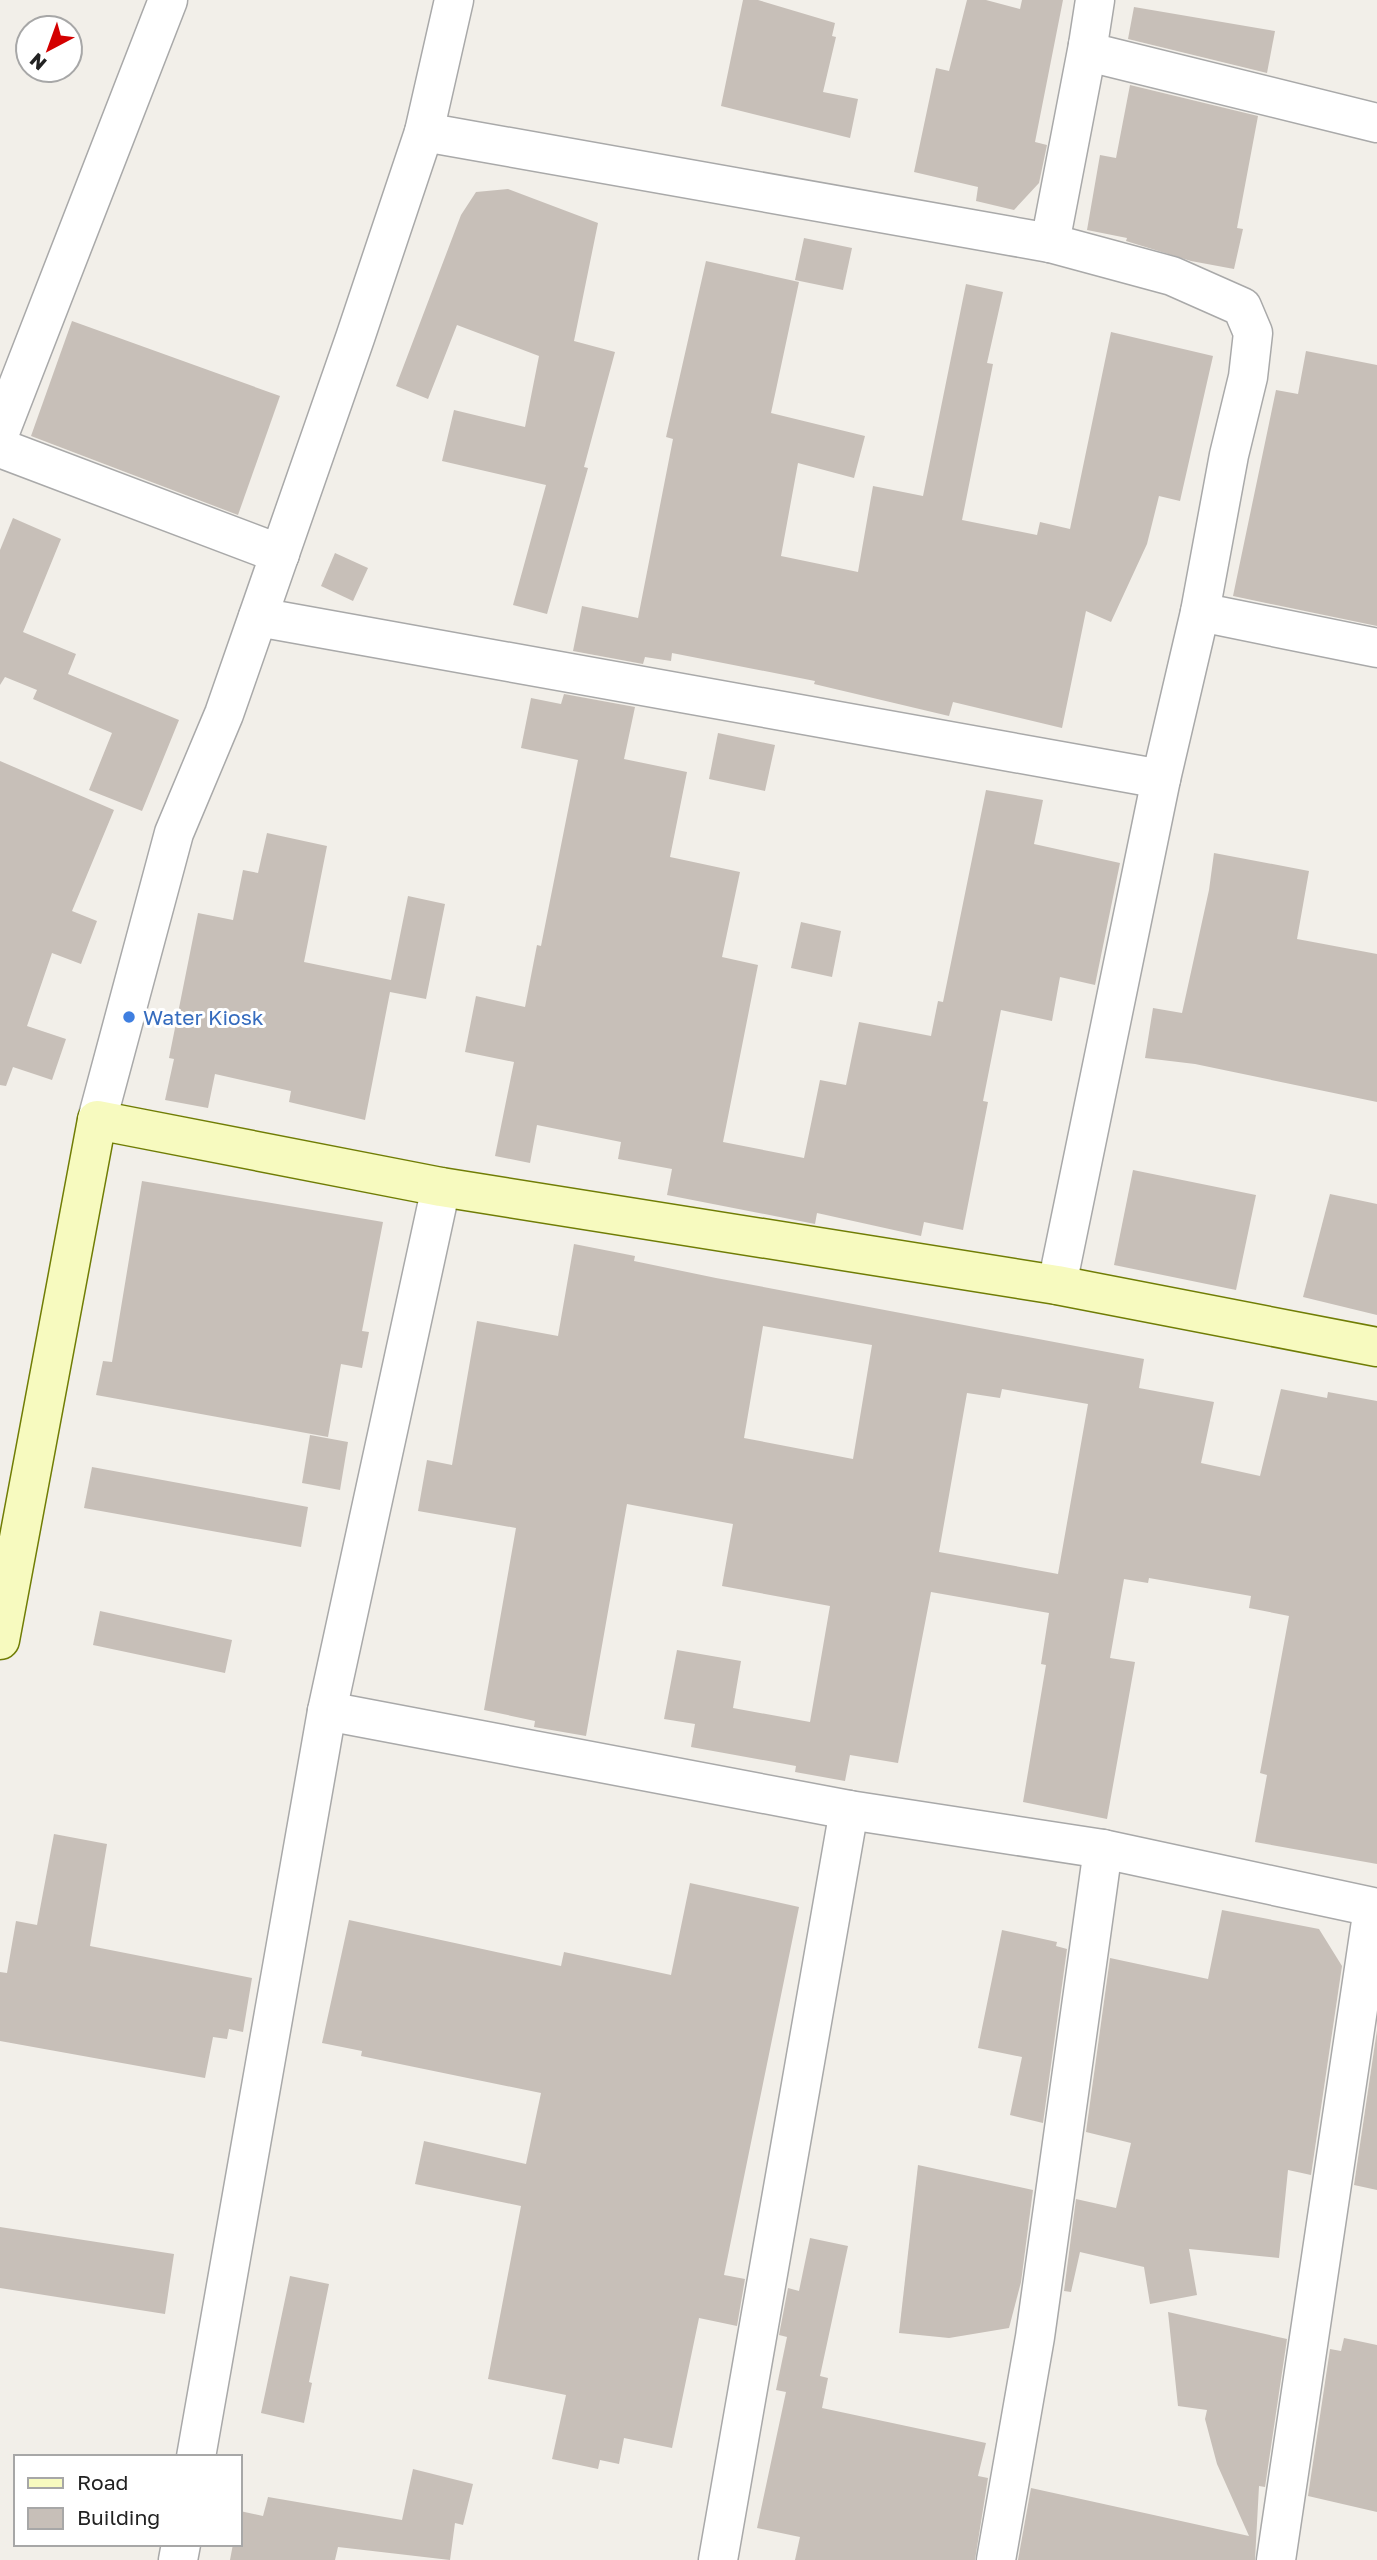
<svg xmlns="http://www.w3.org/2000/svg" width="1377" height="2560" viewBox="0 0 1377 2560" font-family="'Golos Text',sans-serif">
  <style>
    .building { fill: #c7bfb8; fill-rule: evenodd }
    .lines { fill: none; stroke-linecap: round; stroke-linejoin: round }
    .street-casing { stroke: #a9a9a9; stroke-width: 41 }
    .secondary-casing { stroke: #707d05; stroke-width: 41 }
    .street { stroke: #fff; stroke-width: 38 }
    .secondary { stroke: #f7fabf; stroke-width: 38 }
    .shop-dot { fill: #3f7fe0; stroke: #fff; stroke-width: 2.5 }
    .labels { text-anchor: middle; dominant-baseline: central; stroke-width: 6; stroke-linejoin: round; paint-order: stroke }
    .shop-label { font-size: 21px; fill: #366cbe; stroke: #fff; text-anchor: start }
  </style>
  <rect width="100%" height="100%" fill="#f2efe9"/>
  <!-- building -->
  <g class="building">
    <path d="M 743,0 L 758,0 L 835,23 L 832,36 L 836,37 L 823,92 L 858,99 L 850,138 L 721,106 Z"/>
    <path d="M 967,0 L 986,0 L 1020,9 L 1022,0 L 1063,0 L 1035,142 L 1047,145 L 1039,183 L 1014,210 L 976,201 L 978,187 L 914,172 L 936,68 L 949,71 Z"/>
    <path d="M 1134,7 L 1275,31 L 1267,73 L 1128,39 Z"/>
    <path d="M 1130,85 L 1258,116 L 1237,228 L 1243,229 L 1234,269 L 1191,261 L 1126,241 L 1127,238 L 1087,230 L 1100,155 L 1116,158 Z"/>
    <path d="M 508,189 L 598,223 L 574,341 L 615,352 L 584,467 L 588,468 L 547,614 L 513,605 L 546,485 L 442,461 L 454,410 L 525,427 L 539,356 L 457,325 L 428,399 L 396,386 L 461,215 L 476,192 Z"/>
    <path d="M 804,238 L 852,248 L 843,290 L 795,280 Z"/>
    <path d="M 706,261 L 799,282 L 771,413 L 865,436 L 854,478 L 798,463 L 781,556 L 858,572 L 873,486 L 923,496 L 966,284 L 1003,292 L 987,363 L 993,364 L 962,520 L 1037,535 L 1040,522 L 1070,529 L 1111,332 L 1213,356 L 1180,501 L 1159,496 L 1147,544 L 1111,622 L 1086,611 L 1062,728 L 953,702 L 949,716 L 814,684 L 815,681 L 672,653 L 671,661 L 645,657 L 643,664 L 573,651 L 582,606 L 638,618 L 673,439 L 666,437 Z"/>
    <path d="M 72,321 L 280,396 L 238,515 L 31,436 Z"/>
    <path d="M 1306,351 L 1377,365 L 1377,626 L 1233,596 L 1276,390 L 1298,394 Z"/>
    <path d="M 13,518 L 61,539 L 23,632 L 76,654 L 68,674 L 179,720 L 142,811 L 89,790 L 112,733 L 33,699 L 37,690 L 5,677 L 0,685 L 0,550 Z"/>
    <path d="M 335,553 L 368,568 L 353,601 L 321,586 Z"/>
    <path d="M 564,694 L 635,707 L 624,759 L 687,772 L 670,857 L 740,872 L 722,957 L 758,965 L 723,1142 L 804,1158 L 820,1080 L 846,1085 L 859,1022 L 931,1036 L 938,1001 L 943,1002 L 986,790 L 1043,800 L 1034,844 L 1120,863 L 1095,985 L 1060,977 L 1052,1021 L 1001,1010 L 983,1101 L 988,1102 L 963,1230 L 924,1222 L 921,1236 L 817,1213 L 815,1224 L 667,1195 L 672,1169 L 618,1159 L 621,1142 L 537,1125 L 530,1163 L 495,1156 L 514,1062 L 465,1052 L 476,996 L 525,1007 L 537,945 L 541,946 L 578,760 L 521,748 L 531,698 L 561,704 Z"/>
    <path d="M 718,733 L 775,745 L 765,791 L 709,779 Z"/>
    <path d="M 0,761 L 114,810 L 72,911 L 97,921 L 81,964 L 52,953 L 27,1026 L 66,1039 L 52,1080 L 13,1067 L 6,1086 L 0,1085 Z"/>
    <path d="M 267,833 L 327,846 L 304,962 L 391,980 L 408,896 L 445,904 L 426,999 L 390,992 L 365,1120 L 289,1102 L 291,1091 L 215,1074 L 208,1108 L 165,1100 L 174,1059 L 169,1058 L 198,913 L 233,920 L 243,870 L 258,873 Z"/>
    <path d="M 1214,853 L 1309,871 L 1297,939 L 1377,954 L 1377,1102 L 1195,1064 L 1145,1058 L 1153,1008 L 1182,1013 L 1209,890 Z"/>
    <path d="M 801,922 L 841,931 L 832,977 L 791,968 Z"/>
    <path d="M 1133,1170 L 1256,1195 L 1236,1290 L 1114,1265 Z"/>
    <path d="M 142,1181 L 383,1222 L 362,1331 L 369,1332 L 362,1368 L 341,1364 L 328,1437 L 96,1395 L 103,1361 L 112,1362 Z"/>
    <path d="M 1330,1194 L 1377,1204 L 1377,1315 L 1303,1297 Z"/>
    <path d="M 574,1244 L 635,1256 L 634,1261 L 716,1278 L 1144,1359 L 1139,1388 L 1214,1402 L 1201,1463 L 1260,1476 L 1281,1389 L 1327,1398 L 1328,1392 L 1377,1401 L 1377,1864 L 1255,1842 L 1267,1775 L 1260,1773 L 1289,1616 L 1249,1608 L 1251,1596 L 1149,1578 L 1148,1583 L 1124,1579 L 1110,1658 L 1135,1662 L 1107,1819 L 1023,1802 L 1046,1665 L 1041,1664 L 1049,1613 L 931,1592 L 898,1763 L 850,1755 L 845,1781 L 795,1772 L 796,1766 L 691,1747 L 695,1724 L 664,1719 L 677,1650 L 741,1661 L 733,1708 L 810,1722 L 830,1606 L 722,1586 L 733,1524 L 627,1504 L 586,1736 L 534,1727 L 535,1721 L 484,1710 L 516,1528 L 418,1511 L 427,1460 L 452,1465 L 477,1321 L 558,1336 ZM 763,1326 L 872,1345 L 853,1459 L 744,1438 ZM 1002,1389 L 1088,1404 L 1058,1574 L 939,1552 L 967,1393 L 1000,1398 Z"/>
    <path d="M 310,1435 L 348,1442 L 340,1490 L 302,1483 Z"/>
    <path d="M 92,1467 L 308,1507 L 301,1547 L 84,1508 Z"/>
    <path d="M 100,1611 L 232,1640 L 225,1673 L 93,1645 Z"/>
    <path d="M 54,1834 L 107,1844 L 90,1946 L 252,1978 L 243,2032 L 229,2029 L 227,2039 L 213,2037 L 205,2078 L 0,2041 L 0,1972 L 7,1973 L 16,1921 L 37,1925 Z"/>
    <path d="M 690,1883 L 799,1907 L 724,2275 L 745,2279 L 737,2326 L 699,2318 L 672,2448 L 624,2438 L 619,2464 L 600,2460 L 598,2469 L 552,2459 L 566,2395 L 488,2379 L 521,2206 L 415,2184 L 424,2141 L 526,2164 L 541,2093 L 361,2056 L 362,2051 L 322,2043 L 349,1920 L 561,1966 L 564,1952 L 671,1975 Z"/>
    <path d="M 1222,1910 L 1319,1929 L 1342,1966 L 1311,2175 L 1288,2170 L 1279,2258 L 1189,2249 L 1197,2295 L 1150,2304 L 1144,2267 L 1080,2252 L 1071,2292 L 1064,2291 L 1076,2199 L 1116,2208 L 1131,2143 L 1086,2132 L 1110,1958 L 1208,1979 Z"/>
    <path d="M 1002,1930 L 1057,1942 L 1056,1946 L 1067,1949 L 1043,2123 L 1010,2115 L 1022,2057 L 978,2048 Z"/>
    <path d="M 1377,2030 L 1377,2190 L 1354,2185 Z"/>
    <path d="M 918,2165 L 1033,2190 L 1021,2282 L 1009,2328 L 949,2338 L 899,2333 Z"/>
    <path d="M 0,2227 L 174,2254 L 165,2314 L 0,2288 Z"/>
    <path d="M 810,2238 L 848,2246 L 820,2376 L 828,2378 L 822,2408 L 986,2443 L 978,2476 L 988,2478 L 975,2560 L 795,2560 L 800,2537 L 757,2528 L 786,2392 L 776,2390 L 787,2337 L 779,2335 L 788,2288 L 799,2291 Z"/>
    <path d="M 290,2276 L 329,2284 L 309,2382 L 312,2383 L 304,2423 L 261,2413 Z"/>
    <path d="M 1168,2312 L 1287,2339 L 1265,2487 L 1259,2486 L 1255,2560 L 1018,2560 L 1031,2488 L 1249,2536 L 1217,2464 L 1205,2419 L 1207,2410 L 1178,2406 Z"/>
    <path d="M 1344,2338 L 1377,2345 L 1377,2512 L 1308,2496 L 1330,2349 L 1341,2351 Z"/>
    <path d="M 413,2469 L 473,2484 L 463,2525 L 455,2523 L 450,2560 L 338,2547 L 335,2560 L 230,2560 L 233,2544 L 240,2544 L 240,2511 L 263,2516 L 268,2497 L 402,2520 Z"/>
  </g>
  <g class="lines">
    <!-- street casing -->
    <g class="street-casing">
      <g id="street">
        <path d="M 1095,0 L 1088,45 L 1097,54 L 1377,123"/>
        <path d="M 424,132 L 1050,243 L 1172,276 L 1242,307 L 1253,333 L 1248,377 L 1229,455 L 1200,612 L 1161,779 L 1057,1285"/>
        <path d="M 1050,243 L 1088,45"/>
        <path d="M 0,432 L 168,0"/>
        <path d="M 0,448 L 280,554"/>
        <path d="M 1200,612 L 1377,648"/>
        <path d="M 258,617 L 1161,779"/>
        <path d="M 97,1120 L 174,833 L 224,714 L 355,338 L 424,132 L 454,0"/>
        <path d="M 327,1711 L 849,1810 L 1103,1849 L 1377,1908"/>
        <path d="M 196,2457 L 327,1711 L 441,1187"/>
        <path d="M 178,2560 L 181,2544"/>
        <path d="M 718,2560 L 849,1810"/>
        <path d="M 996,2560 L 1035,2337 L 1103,1849"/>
        <path d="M 1276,2560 L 1373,1908"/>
      </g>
    </g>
    <!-- secondary casing -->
    <g class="secondary-casing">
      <path id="secondary" d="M 0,1640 L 97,1120 L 441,1187 L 1057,1285 L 1377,1347"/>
    </g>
    <!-- street -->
    <use href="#street" class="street"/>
    <!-- secondary -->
    <use href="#secondary" class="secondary"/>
  </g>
  <!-- markers -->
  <circle class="shop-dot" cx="129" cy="1017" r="7"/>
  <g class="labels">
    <!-- shop labels -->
    <g class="shop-label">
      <text x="143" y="1017">Water Kiosk</text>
    </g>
  </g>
  <!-- legend -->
  <rect x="14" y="2455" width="228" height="91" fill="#ffffff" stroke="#a7a7a7" stroke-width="2"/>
  <rect x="28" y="2478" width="35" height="10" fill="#f7fabf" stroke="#a7a7a7" stroke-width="2"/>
  <text x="77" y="2490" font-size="21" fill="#222222">Road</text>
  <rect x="28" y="2508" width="35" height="21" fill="#c7bfb8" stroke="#a7a7a7" stroke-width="2"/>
  <text x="77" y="2525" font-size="21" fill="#222222">Building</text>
  <!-- north arrow -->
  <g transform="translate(49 49) rotate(221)"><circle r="33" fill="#ffffff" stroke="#a7a7a7" stroke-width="2"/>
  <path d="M0-5L12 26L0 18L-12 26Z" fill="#d40000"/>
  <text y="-10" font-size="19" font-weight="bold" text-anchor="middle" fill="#222222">N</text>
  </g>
</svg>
